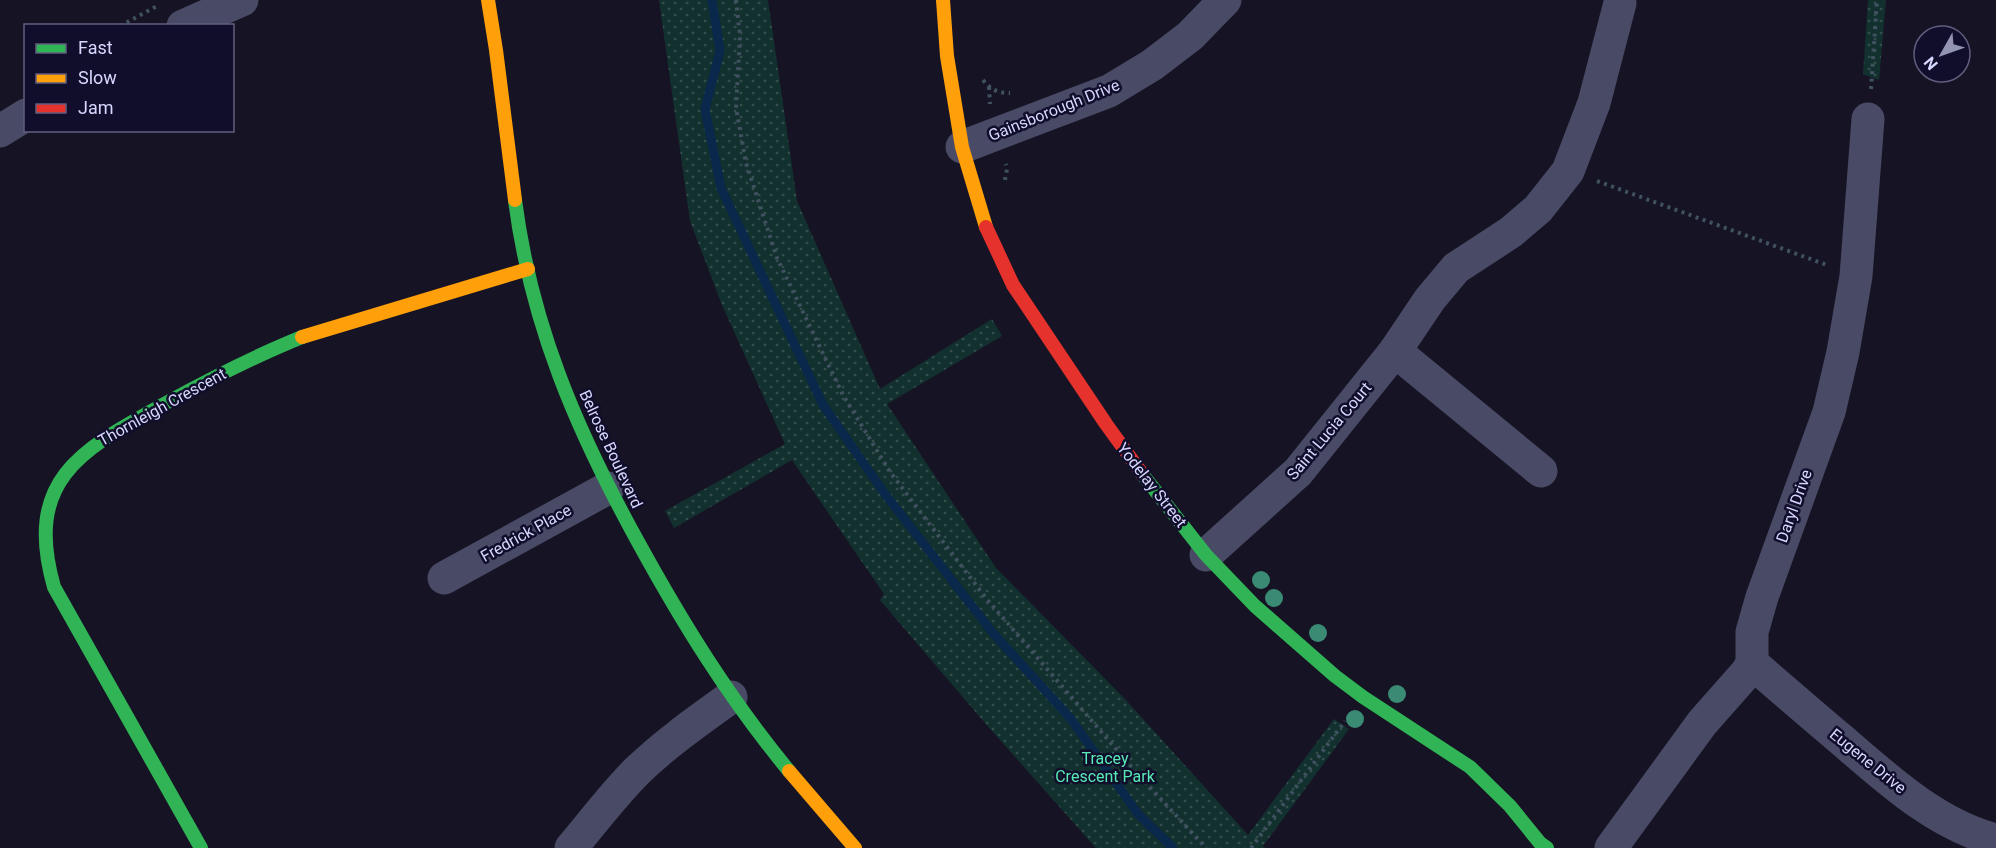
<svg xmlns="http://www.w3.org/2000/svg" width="1996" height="848" viewBox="0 0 1996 848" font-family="Roboto,sans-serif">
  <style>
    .green { fill: url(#green-dots) }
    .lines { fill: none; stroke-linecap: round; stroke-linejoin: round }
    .stream { stroke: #09284b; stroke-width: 9 }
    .path { stroke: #405160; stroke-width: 4; stroke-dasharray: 3 4.5; stroke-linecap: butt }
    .street { stroke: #494a65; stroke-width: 33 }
    .fast { stroke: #30b455; stroke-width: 14 }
    .slow { stroke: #ff9f0a; stroke-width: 14 }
    .jam { stroke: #e5322d; stroke-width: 14 }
    .tree { fill: #3a8a74 }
    .labels { text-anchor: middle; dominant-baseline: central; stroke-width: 5; stroke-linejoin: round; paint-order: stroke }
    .street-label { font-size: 16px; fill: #d7d7ff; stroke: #100e2a }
    .park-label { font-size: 16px; fill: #58eab6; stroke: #100e2a }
  </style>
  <defs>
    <pattern id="green-dots" width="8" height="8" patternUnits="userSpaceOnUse" patternTransform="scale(1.5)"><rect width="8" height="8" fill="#12312e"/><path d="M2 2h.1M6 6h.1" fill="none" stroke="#344e4d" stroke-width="1.8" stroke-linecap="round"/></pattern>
  </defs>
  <rect width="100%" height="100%" fill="#161424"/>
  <!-- green -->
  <g class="green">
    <path d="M 659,0 L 768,0 L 797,201 L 880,389 L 992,319 L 1002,336 L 887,404 L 996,568 L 1124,698 L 1248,835 L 1334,719 L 1349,729 L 1263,846 L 1265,848 L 1096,848 L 985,723 L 880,600 L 884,594 L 792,460 L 674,528 L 665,511 L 785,444 L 722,305 L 690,221 Z"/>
    <path d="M 1868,0 L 1886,0 L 1879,80 L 1863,74 Z"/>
  </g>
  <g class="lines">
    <!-- stream -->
    <path class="stream" d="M 712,0 L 720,51 L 705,109 L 721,188 L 823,405 L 885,494 L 993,633 L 1071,719 L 1138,814 L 1173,848"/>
    <!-- path -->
    <g class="path">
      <path d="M 736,0 L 740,36 L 736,108 L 746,163 L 777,258 L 843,395 L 890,472 L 985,597 L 1135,771 L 1206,848"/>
      <path d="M 120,26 L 159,5"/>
      <path d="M 983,80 C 991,90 998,93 1010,93"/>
      <path d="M 989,87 L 990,104"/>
      <path d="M 1871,89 L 1877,0"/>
      <path d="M 1005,180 L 1007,169 L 1006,164"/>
      <path d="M 1597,181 L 1827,265"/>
      <path d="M 1251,848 L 1345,721"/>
    </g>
    <!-- street -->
    <g class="street">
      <path d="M 183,26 L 242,0"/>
      <path d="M 0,131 L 26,115"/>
      <path d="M 962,147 L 1109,91 L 1152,65 L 1190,36 L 1225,0"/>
      <path d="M 1395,351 L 1541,471"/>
      <path d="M 1206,555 L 1298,472 L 1395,351 L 1430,299 L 1456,268 L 1511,232 L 1538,209 L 1568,171 L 1594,103 L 1620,3"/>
      <path d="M 444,578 L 608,488"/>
      <path d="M 1752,663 C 1782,689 1812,715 1843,741 C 1888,780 1937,825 1996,840"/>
      <path d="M 571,848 C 593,822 613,795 637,771 C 666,743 699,720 731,697"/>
      <path d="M 1611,848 L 1702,723 L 1747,672 L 1752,663 L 1752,632 L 1762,597 L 1829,412 L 1843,352 L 1856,276 L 1868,119"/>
    </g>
    <!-- fast -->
    <g class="fast">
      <path d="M 515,200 C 531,325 577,431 637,540 C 683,624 729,698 789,771"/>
      <path d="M 1143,475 L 1206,555 L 1255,606 L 1335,676 L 1363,697 L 1470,767 L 1510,806 L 1540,843 L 1547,848"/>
      <path d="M 201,848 L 54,587 C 23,478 83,449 166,403 C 210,379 255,356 302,337"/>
    </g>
    <!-- slow -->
    <g class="slow">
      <path d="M 488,0 L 496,50 L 515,200"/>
      <path d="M 943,0 L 947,56 L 962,147 L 986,227"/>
      <path d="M 302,337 L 528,269"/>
      <path d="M 789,771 L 855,848"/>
    </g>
    <!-- jam -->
    <path class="jam" d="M 986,227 L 1013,285 L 1106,424 L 1143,475"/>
  </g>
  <!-- trees -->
  <g class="tree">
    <circle cx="1261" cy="580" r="9"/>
    <circle cx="1274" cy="598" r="9"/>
    <circle cx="1318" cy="633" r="9"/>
    <circle cx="1397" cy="694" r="9"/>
    <circle cx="1355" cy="719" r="9"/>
  </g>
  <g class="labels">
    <!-- street labels -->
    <g class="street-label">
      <text transform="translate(1054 110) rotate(-22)">Gainsborough Drive</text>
      <text transform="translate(162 407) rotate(-29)">Thornleigh Crescent</text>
      <text transform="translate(1329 431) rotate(-50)">Saint Lucia Court</text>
      <text transform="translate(611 449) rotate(65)">Belrose Boulevard</text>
      <text transform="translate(1152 485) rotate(52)">Yodelay Street</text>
      <text transform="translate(1794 506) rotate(-70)">Daryl Drive</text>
      <text transform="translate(526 533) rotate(-29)">Fredrick Place</text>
      <text transform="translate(1868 761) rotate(39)">Eugene Drive</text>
    </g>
    <!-- park labels -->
    <g class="park-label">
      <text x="1105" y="758">Tracey<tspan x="1105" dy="18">Crescent Park</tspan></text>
    </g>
  </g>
  <!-- legend -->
  <rect x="24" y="24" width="210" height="108" fill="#100e2a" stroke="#605e7f" stroke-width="1.5"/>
  <rect x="36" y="44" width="30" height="9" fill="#30b455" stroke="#605e7f" stroke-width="1.5"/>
  <text x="78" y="54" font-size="18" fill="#d7d7ff">Fast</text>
  <rect x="36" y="74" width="30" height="9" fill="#ff9f0a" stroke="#605e7f" stroke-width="1.5"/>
  <text x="78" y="84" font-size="18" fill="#d7d7ff">Slow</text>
  <rect x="36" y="104" width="30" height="9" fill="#e5322d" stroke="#605e7f" stroke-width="1.5"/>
  <text x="78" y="114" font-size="18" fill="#d7d7ff">Jam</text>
  <!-- north arrow -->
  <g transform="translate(1942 54) rotate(230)"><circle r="28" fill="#100e2a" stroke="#605e7f" stroke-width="1.5"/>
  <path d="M0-4.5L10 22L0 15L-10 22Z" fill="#9393b2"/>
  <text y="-9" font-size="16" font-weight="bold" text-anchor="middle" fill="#d7d7ff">N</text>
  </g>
</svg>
